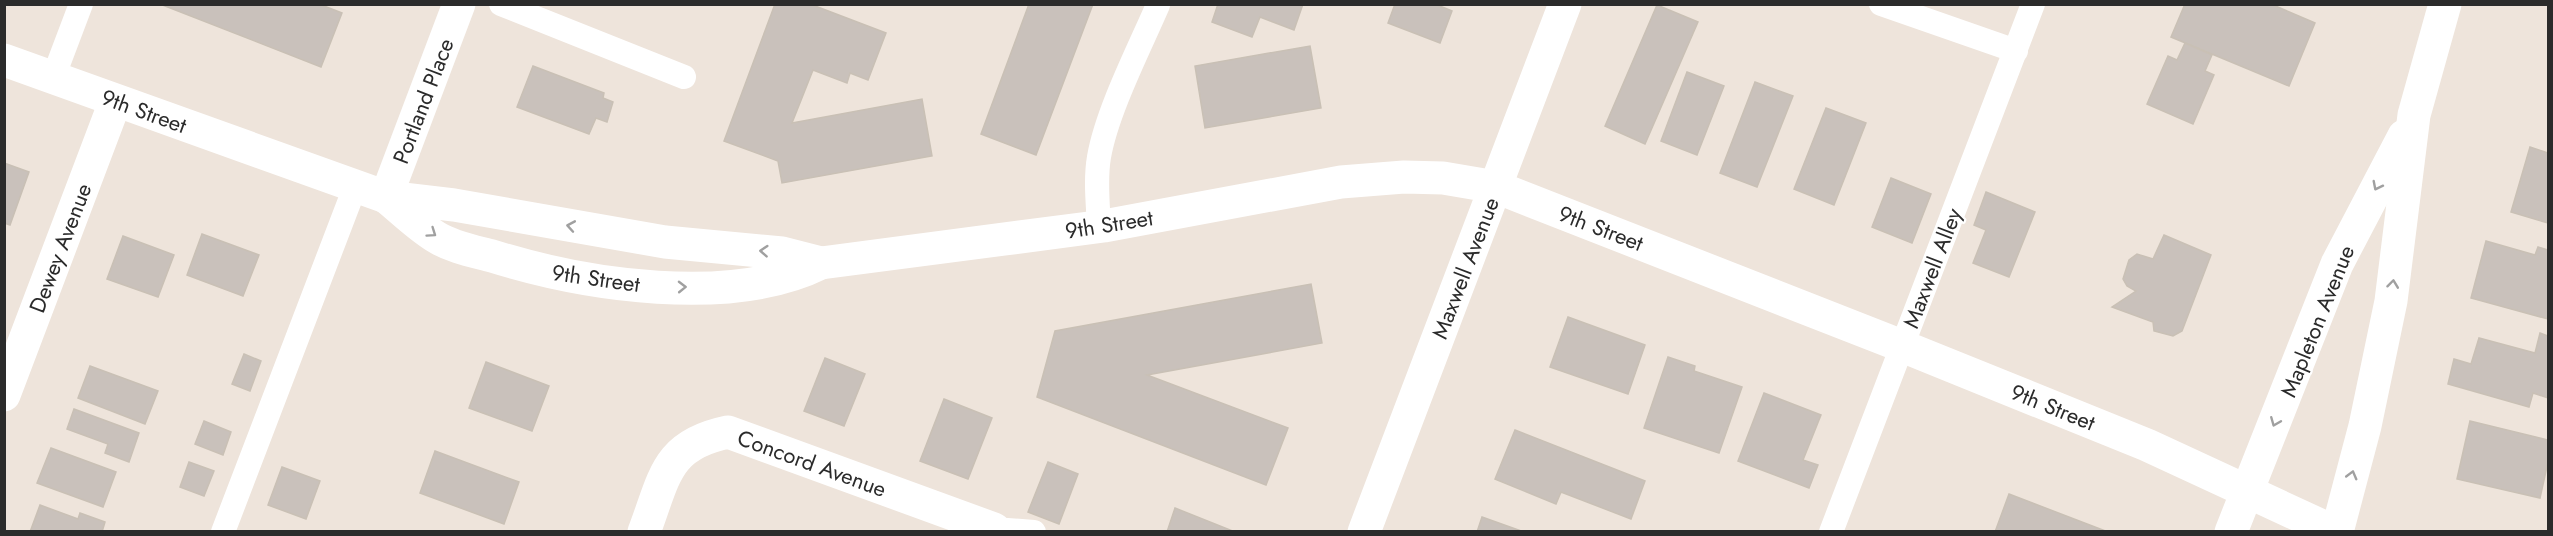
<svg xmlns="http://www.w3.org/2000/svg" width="2553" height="536" viewBox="0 0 2553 536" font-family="Jost,sans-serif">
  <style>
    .building { fill: #c9c1bb; stroke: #c9c0b5; stroke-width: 1.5 }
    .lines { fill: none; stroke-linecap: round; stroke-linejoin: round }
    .service { stroke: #fff; stroke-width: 24 }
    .minor { stroke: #fff; stroke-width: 33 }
    .tertiary { stroke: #fff; stroke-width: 33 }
    .oneway { stroke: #a0a0a0 }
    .labels { text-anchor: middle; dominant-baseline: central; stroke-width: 4.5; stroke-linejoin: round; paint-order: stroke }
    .street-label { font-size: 22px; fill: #2b2b2b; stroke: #fff }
  </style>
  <rect width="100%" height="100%" fill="#eee4db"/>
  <!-- building -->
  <g class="building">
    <path d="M 160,4 L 319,4 L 342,13 L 321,67 Z"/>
    <path d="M 775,4 L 810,4 L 886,33 L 868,80 L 850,73 L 847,83 L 813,70 L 792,123 L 922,99 L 932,156 L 782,183 L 778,161 L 724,141 Z"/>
    <path d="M 1029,4 L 1093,4 L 1036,155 L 981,134 Z"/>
    <path d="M 1218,4 L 1303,4 L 1294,30 L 1260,17 L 1252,37 L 1212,22 Z"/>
    <path d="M 1395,4 L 1435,4 L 1452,11 L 1440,43 L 1388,23 Z"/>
    <path d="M 2185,4 L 2271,4 L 2315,23 L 2289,86 L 2171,37 Z"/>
    <path d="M 1657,5 L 1698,22 L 1645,144 L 1605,126 Z"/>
    <path d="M 2185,43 L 2212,55 L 2205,71 L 2214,75 L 2193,124 L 2147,104 L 2168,56 L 2177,60 Z"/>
    <path d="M 1310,46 L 1321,108 L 1205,128 L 1195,66 Z"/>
    <path d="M 533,66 L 604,93 L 603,98 L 613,102 L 607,122 L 596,118 L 589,134 L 517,107 Z"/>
    <path d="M 1687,72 L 1724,86 L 1697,155 L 1661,141 Z"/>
    <path d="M 1755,82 L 1793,96 L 1757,187 L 1720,173 Z"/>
    <path d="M 1826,108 L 1866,123 L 1834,205 L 1794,189 Z"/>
    <path d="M 2530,147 L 2548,153 L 2548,223 L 2511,212 Z"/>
    <path d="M 4,163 L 29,172 L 10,225 L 4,223 Z"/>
    <path d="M 1891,178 L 1931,194 L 1912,243 L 1872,227 Z"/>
    <path d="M 1986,192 L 2035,212 L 2009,277 L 1973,263 L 1986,230 L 1974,225 Z"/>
    <path d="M 202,234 L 259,255 L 243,296 L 187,275 Z"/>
    <path d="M 2164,235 L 2211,255 L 2182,331 L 2173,336 L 2154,331 L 2153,322 L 2112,307 L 2136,291 L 2127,286 L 2123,279 L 2129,260 L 2137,254 L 2153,259 Z"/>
    <path d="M 123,236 L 174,255 L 158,297 L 107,279 Z"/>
    <path d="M 2486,241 L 2535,255 L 2538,247 L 2548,250 L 2548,319 L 2471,298 Z"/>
    <path d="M 1311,284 L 1322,343 L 1147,375 L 1288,428 L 1266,485 L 1037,397 L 1055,331 Z"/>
    <path d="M 1568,317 L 1645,345 L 1628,394 L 1550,367 Z"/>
    <path d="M 2540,333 L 2548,336 L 2548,398 L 2533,393 L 2529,407 L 2448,384 L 2454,359 L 2471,364 L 2479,338 L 2535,353 Z"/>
    <path d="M 244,354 L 261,361 L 250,391 L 232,384 Z"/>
    <path d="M 1668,357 L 1695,366 L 1694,371 L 1742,387 L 1719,453 L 1644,428 Z"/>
    <path d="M 825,358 L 865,374 L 844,426 L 804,411 Z"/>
    <path d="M 486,362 L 549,386 L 532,431 L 469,408 Z"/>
    <path d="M 90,366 L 158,391 L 145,424 L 78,398 Z"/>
    <path d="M 1764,393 L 1821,415 L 1803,460 L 1818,465 L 1809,488 L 1738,461 Z"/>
    <path d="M 944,399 L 992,418 L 968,479 L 920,461 Z"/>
    <path d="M 74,409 L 139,433 L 129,462 L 105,453 L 108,444 L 67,429 Z"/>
    <path d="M 204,421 L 231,432 L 223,455 L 195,444 Z"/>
    <path d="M 2470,421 L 2548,440 L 2548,462 L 2540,498 L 2457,479 Z"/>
    <path d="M 1515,430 L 1645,481 L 1631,519 L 1561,492 L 1556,504 L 1495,479 Z"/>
    <path d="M 51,448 L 116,472 L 103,507 L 37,483 Z"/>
    <path d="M 435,451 L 519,482 L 504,524 L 420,493 Z"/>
    <path d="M 189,462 L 214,471 L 204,496 L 180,487 Z"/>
    <path d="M 1048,462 L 1078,474 L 1059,524 L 1028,512 Z"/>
    <path d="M 282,467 L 320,481 L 306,519 L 268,505 Z"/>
    <path d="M 2009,494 L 2108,532 L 1995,532 Z"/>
    <path d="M 40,505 L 78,519 L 80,513 L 105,522 L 102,532 L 30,532 Z"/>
    <path d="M 1175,508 L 1235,532 L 1167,532 Z"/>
    <path d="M 1482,517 L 1524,532 L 1477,532 Z"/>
  </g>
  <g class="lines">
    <!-- service -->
    <g class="service">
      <path d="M 501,4 L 684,77"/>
      <path d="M 1881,4 L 2016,51"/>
      <path d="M 53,78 L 81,4"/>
      <path d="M 1099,227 C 1098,204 1095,180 1099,157 C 1107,111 1139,49 1158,5"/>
      <path d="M 223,532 L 355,187"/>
      <path d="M 993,532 L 994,529 L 1034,532"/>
      <path d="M 1831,532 L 2033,4"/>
    </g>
    <!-- minor -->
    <g class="minor">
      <path d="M 386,197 L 459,4"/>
      <path d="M 4,395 L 115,102"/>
      <path d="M 644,532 C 665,477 665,445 728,432 L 994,529"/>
      <path d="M 1364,532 L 1565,4"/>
    </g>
    <!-- tertiary -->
    <g class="tertiary">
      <path d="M 4,60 L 386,197 L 454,205 L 665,242 L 782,253 L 821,263"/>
      <path d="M 386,197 C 402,210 418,226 436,237 C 452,247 473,251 492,256 C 585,285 731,308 821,263 L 1104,226 L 1341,182 L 1404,177 L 1443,178 L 1496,187 L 1902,346 L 2147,445 L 2335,532"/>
      <path d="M 2231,532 L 2337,264 L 2404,136"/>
      <path d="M 2337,532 L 2365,426 L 2391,301 L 2414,115 L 2445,4"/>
    </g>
  </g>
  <!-- one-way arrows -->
  <defs><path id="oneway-chevron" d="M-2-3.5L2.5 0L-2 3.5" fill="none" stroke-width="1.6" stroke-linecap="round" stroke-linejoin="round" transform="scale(1.5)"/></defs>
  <g class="oneway">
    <use href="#oneway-chevron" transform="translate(2377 186) rotate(117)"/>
    <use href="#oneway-chevron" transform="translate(571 226) rotate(-170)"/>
    <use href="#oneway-chevron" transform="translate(432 233) rotate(35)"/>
    <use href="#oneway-chevron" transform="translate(764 251) rotate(-176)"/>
    <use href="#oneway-chevron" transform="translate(2393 284) rotate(-83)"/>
    <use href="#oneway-chevron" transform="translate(682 287) rotate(-1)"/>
    <use href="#oneway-chevron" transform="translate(2275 422) rotate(112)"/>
    <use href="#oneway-chevron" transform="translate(2352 475) rotate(-75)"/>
  </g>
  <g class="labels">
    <!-- street labels -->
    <g class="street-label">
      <text transform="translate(423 101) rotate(-69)">Portland Place</text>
      <text transform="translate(144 111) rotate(20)">9th Street</text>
      <text transform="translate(1109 224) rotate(-9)">9th Street</text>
      <text transform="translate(1601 228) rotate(21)">9th Street</text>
      <text transform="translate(60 248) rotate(-69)">Dewey Avenue</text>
      <text transform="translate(1465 268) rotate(-69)">Maxwell Avenue</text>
      <text transform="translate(1932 268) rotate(-69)">Maxwell Alley</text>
      <text transform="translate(596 278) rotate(8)">9th Street</text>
      <text transform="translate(2317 321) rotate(-68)">Mapleton Avenue</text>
      <text transform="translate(2053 407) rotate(22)">9th Street</text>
      <text transform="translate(812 463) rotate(20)">Concord Avenue</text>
    </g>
  </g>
  <!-- border -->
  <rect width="2553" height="536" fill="none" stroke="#2b2b2b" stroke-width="12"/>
</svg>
